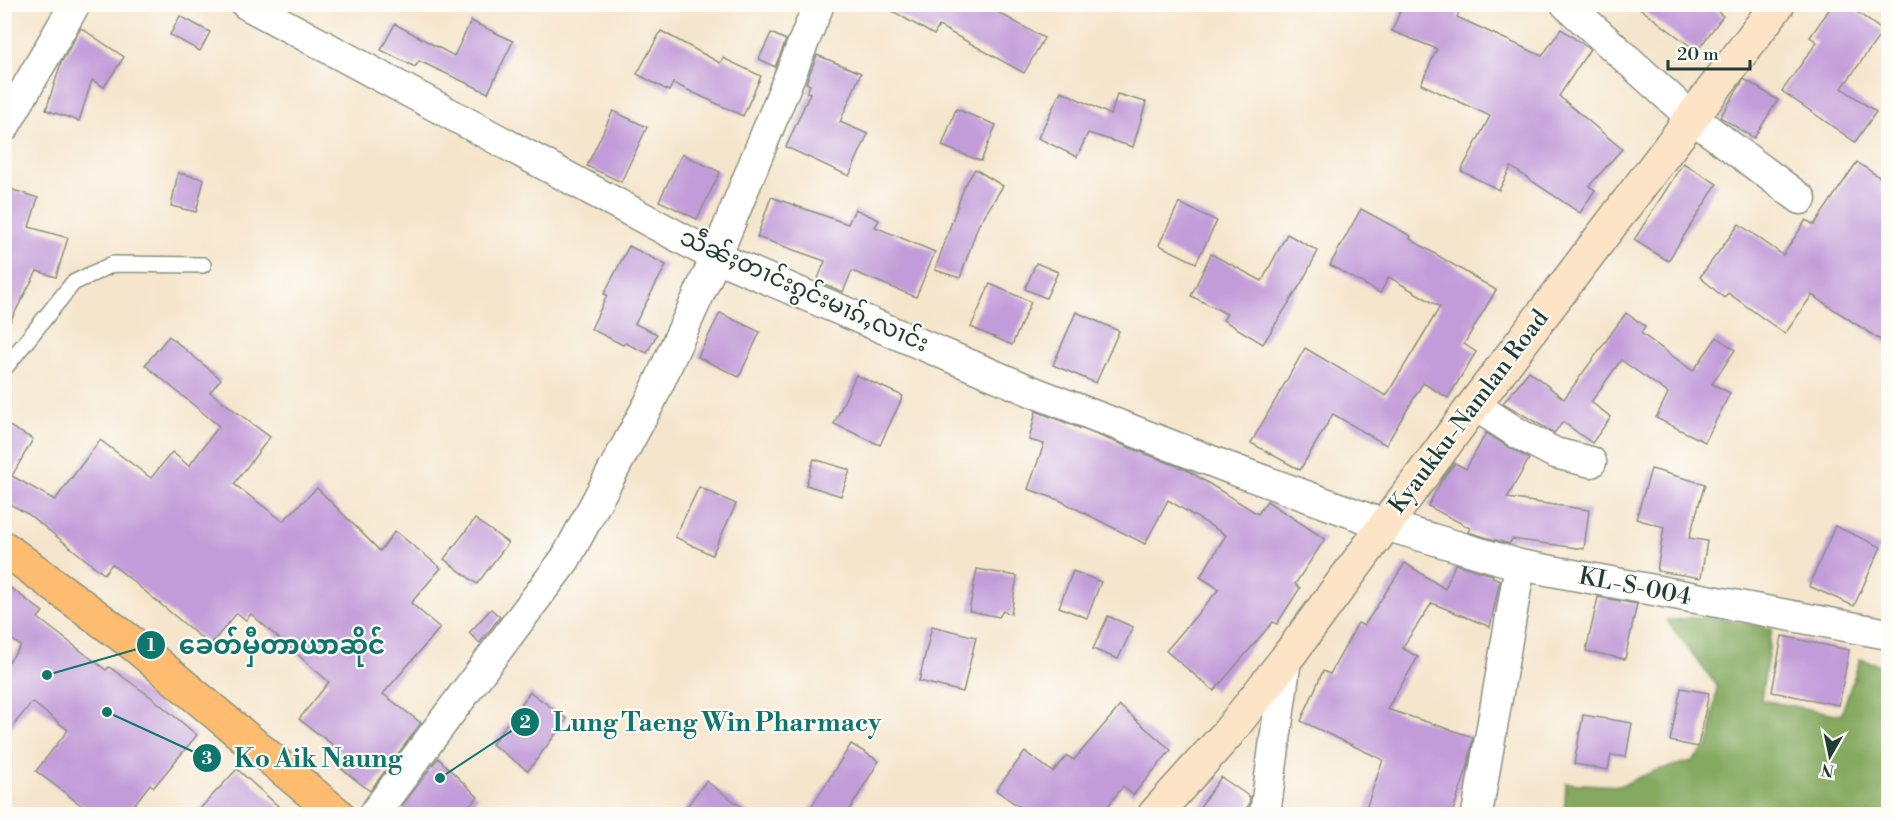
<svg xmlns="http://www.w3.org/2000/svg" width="1893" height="819" viewBox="0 0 1893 819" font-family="'Libre Bodoni','Noto Sans Myanmar',serif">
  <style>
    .forest { fill: #84a95f; stroke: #52734a; stroke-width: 1.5 }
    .building { fill: #c29cd9 }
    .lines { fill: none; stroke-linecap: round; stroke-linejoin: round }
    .lane-casing { stroke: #8a9180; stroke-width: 18 }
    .street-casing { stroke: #8a9180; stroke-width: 33 }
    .secondary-casing { stroke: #8a9180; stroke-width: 36 }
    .highway-casing { stroke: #8a9180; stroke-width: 36 }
    .lane { stroke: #fff; stroke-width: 15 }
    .street { stroke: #fff; stroke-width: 30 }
    .secondary { stroke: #fee4c6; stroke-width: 33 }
    .highway { stroke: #fdbc70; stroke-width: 33 }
    .labels { text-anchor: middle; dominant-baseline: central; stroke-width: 4.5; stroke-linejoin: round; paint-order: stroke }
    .street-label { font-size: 24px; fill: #1f3d34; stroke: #fdfcf7 }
    .leader { fill: none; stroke: #0f766e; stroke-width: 2 }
    .callout-dot { fill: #0f766e; stroke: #fdfcf7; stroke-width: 2 }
    .mark-label { font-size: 18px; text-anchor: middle; font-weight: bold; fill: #fff }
    .callout-label { font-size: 26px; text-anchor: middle; font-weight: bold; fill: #0f766e; stroke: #fdfcf7; stroke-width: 4.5; stroke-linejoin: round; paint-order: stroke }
  </style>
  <rect width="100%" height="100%" fill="#fdfcf7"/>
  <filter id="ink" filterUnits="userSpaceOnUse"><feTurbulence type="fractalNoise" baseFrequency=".0167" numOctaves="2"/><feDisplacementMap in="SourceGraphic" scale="12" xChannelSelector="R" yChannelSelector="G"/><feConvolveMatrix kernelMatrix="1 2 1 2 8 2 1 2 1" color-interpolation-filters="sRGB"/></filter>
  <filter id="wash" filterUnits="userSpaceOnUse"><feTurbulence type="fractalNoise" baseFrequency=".008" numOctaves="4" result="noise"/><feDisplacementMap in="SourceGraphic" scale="24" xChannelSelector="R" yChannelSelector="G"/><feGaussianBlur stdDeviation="1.35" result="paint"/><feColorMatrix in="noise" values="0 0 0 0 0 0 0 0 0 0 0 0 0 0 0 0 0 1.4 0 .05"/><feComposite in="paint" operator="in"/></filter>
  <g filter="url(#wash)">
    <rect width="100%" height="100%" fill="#f5e5cc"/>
    <!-- forest -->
    <path class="forest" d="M 1705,616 L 1772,628 L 1761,700 L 1841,715 L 1860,659 L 1888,667 L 1888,814 L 1564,814 L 1566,783 L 1620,786 L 1654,771 L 1692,761 L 1709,745 L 1717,686 L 1667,621 Z"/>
    <g id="blocks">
      <!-- building -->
      <g class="building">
        <path d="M 880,4 L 983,4 L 1044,38 L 1024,73 L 939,26 L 934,35 Z"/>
        <path d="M 1403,4 L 1462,4 L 1457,17 L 1542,56 L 1561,29 L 1590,49 L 1559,96 L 1622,149 L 1589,186 L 1595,190 L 1580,213 L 1511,167 L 1499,190 L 1461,171 L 1490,116 L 1421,84 L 1437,49 L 1392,31 Z"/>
        <path d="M 1634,4 L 1708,4 L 1723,16 L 1697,51 Z"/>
        <path d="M 1833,4 L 1846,4 L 1883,31 L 1842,88 L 1876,112 L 1855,142 L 1782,91 L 1817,42 L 1810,37 Z"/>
        <path d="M 180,16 L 210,32 L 200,51 L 170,35 Z"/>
        <path d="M 471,21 L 513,41 L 488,93 L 419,61 L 415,67 L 381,50 L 395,24 L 454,56 Z"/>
        <path d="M 81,28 L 124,57 L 104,87 L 92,80 L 79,121 L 46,110 L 61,63 Z"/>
        <path d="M 661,31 L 720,63 L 723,58 L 761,76 L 743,116 L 673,83 L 669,91 L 637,74 Z"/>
        <path d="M 771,33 L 786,40 L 775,67 L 759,59 Z"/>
        <path d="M 817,55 L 861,73 L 840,122 L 868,134 L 849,176 L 786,147 L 810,93 L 807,92 L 810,85 L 806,83 Z"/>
        <path d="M 1744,79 L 1778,100 L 1754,138 L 1720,117 Z"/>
        <path d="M 1061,91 L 1111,115 L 1117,94 L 1146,102 L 1133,147 L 1088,133 L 1077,157 L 1038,138 Z"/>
        <path d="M 956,109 L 996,125 L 981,161 L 942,146 Z"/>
        <path d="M 613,111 L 647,127 L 621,182 L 587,166 Z"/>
        <path d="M 682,154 L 720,172 L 697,219 L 659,201 Z"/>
        <path d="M 1857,162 L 1888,183 L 1888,345 L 1812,295 L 1785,334 L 1728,293 L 1724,298 L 1700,277 L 1739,224 L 1783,255 L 1806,220 L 1814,225 Z"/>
        <path d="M 1683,163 L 1717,184 L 1668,261 L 1634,240 Z"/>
        <path d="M 975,169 L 1003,186 L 978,226 L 960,278 L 935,270 L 964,187 Z"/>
        <path d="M 178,173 L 204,179 L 196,212 L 171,206 Z"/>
        <path d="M 4,187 L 38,198 L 29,227 L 68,238 L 56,277 L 37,271 L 4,333 Z"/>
        <path d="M 771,197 L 848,224 L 855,209 L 879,220 L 875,227 L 935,252 L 916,297 L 852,271 L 843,292 L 817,281 L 825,261 L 757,237 Z"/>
        <path d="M 1179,203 L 1217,221 L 1196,263 L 1159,245 Z"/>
        <path d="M 1361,209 L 1411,236 L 1410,239 L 1496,290 L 1464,344 L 1476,352 L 1448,398 L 1423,383 L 1386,445 L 1333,414 L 1300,470 L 1251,443 L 1305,348 L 1386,396 L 1440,307 L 1389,277 L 1380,293 L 1330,265 Z"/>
        <path d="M 1287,234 L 1318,251 L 1302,282 L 1263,344 L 1223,320 L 1227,314 L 1191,296 L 1211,254 L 1262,281 Z"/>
        <path d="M 629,246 L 666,265 L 635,324 L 657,334 L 647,353 L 625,343 L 623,345 L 591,329 L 607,295 L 604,294 Z"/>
        <path d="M 1036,263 L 1058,272 L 1046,298 L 1025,289 Z"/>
        <path d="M 990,284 L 1031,302 L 1012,345 L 971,327 Z"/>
        <path d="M 1076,312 L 1119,331 L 1096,383 L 1053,365 Z"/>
        <path d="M 720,313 L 760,332 L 739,377 L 698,357 Z"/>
        <path d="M 1626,313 L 1645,326 L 1641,333 L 1693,371 L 1717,337 L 1735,350 L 1712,384 L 1730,393 L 1705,442 L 1656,418 L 1668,393 L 1621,360 L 1591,402 L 1611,417 L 1592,443 L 1563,422 L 1554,433 L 1503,403 L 1529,371 L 1564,399 Z"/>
        <path d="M 169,336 L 221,379 L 210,392 L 270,437 L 234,484 L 283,521 L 317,488 L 380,551 L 395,531 L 441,568 L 411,603 L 440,628 L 383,694 L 421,723 L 370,791 L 334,763 L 342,752 L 299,719 L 329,682 L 251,614 L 246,620 L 237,613 L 210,645 L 112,564 L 104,574 L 28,514 L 4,501 L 4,423 L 33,439 L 12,476 L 55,500 L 100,440 L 151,478 L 172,452 L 189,466 L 219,426 L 145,365 Z"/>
        <path d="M 856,375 L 903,396 L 880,445 L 834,424 Z"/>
        <path d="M 1036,411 L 1187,470 L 1258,514 L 1267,501 L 1325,539 L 1295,584 L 1300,588 L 1277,624 L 1273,622 L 1214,691 L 1166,651 L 1219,589 L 1200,577 L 1226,535 L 1168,500 L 1145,544 L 1059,500 L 1028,489 L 1044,444 L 1029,440 Z"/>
        <path d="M 1486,433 L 1529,459 L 1507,498 L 1589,510 L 1584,549 L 1512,539 L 1509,544 L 1468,532 L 1470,528 L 1428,506 L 1443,478 L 1455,463 L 1466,469 Z"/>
        <path d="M 814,459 L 850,470 L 841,496 L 806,485 Z"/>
        <path d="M 1651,469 L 1705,484 L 1689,538 L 1707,541 L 1701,578 L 1657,571 L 1664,527 L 1636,519 Z"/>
        <path d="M 699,487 L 736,504 L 712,555 L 675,537 Z"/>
        <path d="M 475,519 L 508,543 L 477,584 L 444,559 Z"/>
        <path d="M 1835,526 L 1881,547 L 1854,606 L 1809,586 Z"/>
        <path d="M 1405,563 L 1445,589 L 1455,564 L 1493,575 L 1492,577 L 1500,580 L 1490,627 L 1432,603 L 1402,648 L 1418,657 L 1387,709 L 1473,737 L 1468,766 L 1452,814 L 1364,814 L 1383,760 L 1301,721 L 1323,671 L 1330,674 L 1358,623 L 1364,626 Z"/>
        <path d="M 977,569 L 1017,576 L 1011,614 L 1003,611 L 999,617 L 969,611 Z"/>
        <path d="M 1073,571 L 1101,582 L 1087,618 L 1059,607 Z"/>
        <path d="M 4,583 L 43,612 L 38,618 L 106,670 L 109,667 L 151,697 L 197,735 L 154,787 L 150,784 L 127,814 L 93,814 L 36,771 L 68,730 L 32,702 L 4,737 L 4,668 L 21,646 L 4,634 Z"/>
        <path d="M 1598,597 L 1637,604 L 1625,659 L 1586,651 Z"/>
        <path d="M 491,609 L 500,617 L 480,643 L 469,633 Z"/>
        <path d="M 1108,616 L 1133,627 L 1118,659 L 1093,649 Z"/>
        <path d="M 932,626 L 976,637 L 963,692 L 919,681 Z"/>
        <path d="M 1782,636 L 1849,650 L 1839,705 L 1772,692 Z"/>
        <path d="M 1681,688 L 1709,693 L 1698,747 L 1670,741 Z"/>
        <path d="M 530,692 L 567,719 L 528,771 L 492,744 Z"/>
        <path d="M 1120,706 L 1171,750 L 1133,795 L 1123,786 L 1102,814 L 1029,814 L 996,790 L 1025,752 L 1053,772 L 1067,756 L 1074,760 Z"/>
        <path d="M 1583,715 L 1632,723 L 1626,757 L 1611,755 L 1608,770 L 1574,764 Z"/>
        <path d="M 851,744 L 879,761 L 847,814 L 807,814 Z"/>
        <path d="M 438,758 L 478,797 L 460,814 L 410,814 L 402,806 Z"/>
        <path d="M 237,769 L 287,814 L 195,814 Z"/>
        <path d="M 1221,777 L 1250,797 L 1249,805 L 1242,814 L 1195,814 Z"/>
        <path d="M 706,781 L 751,814 L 681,814 Z"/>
      </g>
    </g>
  </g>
  <g filter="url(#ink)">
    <use href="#blocks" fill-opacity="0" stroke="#8a9180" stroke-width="1.5"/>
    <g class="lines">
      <!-- lane casing -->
      <g class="lane-casing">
        <path id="lane" d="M 4,369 L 73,283 L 113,264 L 203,265"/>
      </g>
      <!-- street casing -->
      <g class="street-casing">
        <g id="street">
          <path d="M 246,4 L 716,257 L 1031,391 L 1224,466 L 1385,525 L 1520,565 L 1888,634"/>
          <path d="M 1566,4 L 1691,117 L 1801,199"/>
          <path d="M 4,127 L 75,4"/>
          <path d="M 1474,405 L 1519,434 L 1555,453 L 1591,462"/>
          <path d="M 374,814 L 566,558 L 651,400 L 716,257 L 819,4"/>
          <path d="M 1265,814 L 1286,659"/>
          <path d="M 1477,814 L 1520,565"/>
        </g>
      </g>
      <!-- secondary casing -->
      <g class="secondary-casing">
        <path id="secondary" d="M 1155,814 L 1228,733 L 1286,659 L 1474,405 L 1778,4"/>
      </g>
      <!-- highway casing -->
      <g class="highway-casing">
        <path id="highway" d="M 4,548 L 132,643 L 337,814"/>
      </g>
      <!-- lane -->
      <use href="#lane" class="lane"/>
      <!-- street -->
      <use href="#street" class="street"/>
      <!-- secondary -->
      <use href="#secondary" class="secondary"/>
      <!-- highway -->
      <use href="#highway" class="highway"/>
    </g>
  </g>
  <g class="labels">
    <!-- street labels -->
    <g class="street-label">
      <text transform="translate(804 291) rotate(24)">သဵၼ်ႈတၢင်းၵွင်းမၢၵ်ႇလၢင်း</text>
      <text transform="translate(1469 412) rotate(-53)">Kyaukku-Namlan Road</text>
      <text transform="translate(1635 587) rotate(11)">KL-S-004</text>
    </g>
  </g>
  <!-- callouts -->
  <path class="leader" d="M47 675L151 645M440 778L525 722M107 712L207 758"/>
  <g class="callout-dot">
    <circle cx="47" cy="675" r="6"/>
    <circle cx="440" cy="778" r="6"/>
    <circle cx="107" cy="712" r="6"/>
    <circle cx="151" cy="645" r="15"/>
    <circle cx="525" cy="722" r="15"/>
    <circle cx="207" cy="758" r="15"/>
  </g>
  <g class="mark-label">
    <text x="151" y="651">1</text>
    <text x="525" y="728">2</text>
    <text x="207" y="764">3</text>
  </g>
  <g class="callout-label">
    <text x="282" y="654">ခေတ်မှီတာယာဆိုင်</text>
    <text x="717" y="731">Lung Taeng Win Pharmacy</text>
    <text x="318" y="767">Ko Aik Naung</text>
  </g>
  <!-- margin -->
  <rect width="1893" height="819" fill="none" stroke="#fdfcf7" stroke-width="24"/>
  <!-- north arrow -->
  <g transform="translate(1830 756) rotate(189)" stroke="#fdfcf7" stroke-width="4.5" paint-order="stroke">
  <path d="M0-4.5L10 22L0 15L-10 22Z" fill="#1f3d34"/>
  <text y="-9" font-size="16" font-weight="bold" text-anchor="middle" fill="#1f3d34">N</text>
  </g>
  <!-- scale -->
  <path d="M1668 60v9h82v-9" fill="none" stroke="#1f3d34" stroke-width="3"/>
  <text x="1677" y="60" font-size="18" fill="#1f3d34" stroke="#fdfcf7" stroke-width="4.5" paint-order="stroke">20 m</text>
</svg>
